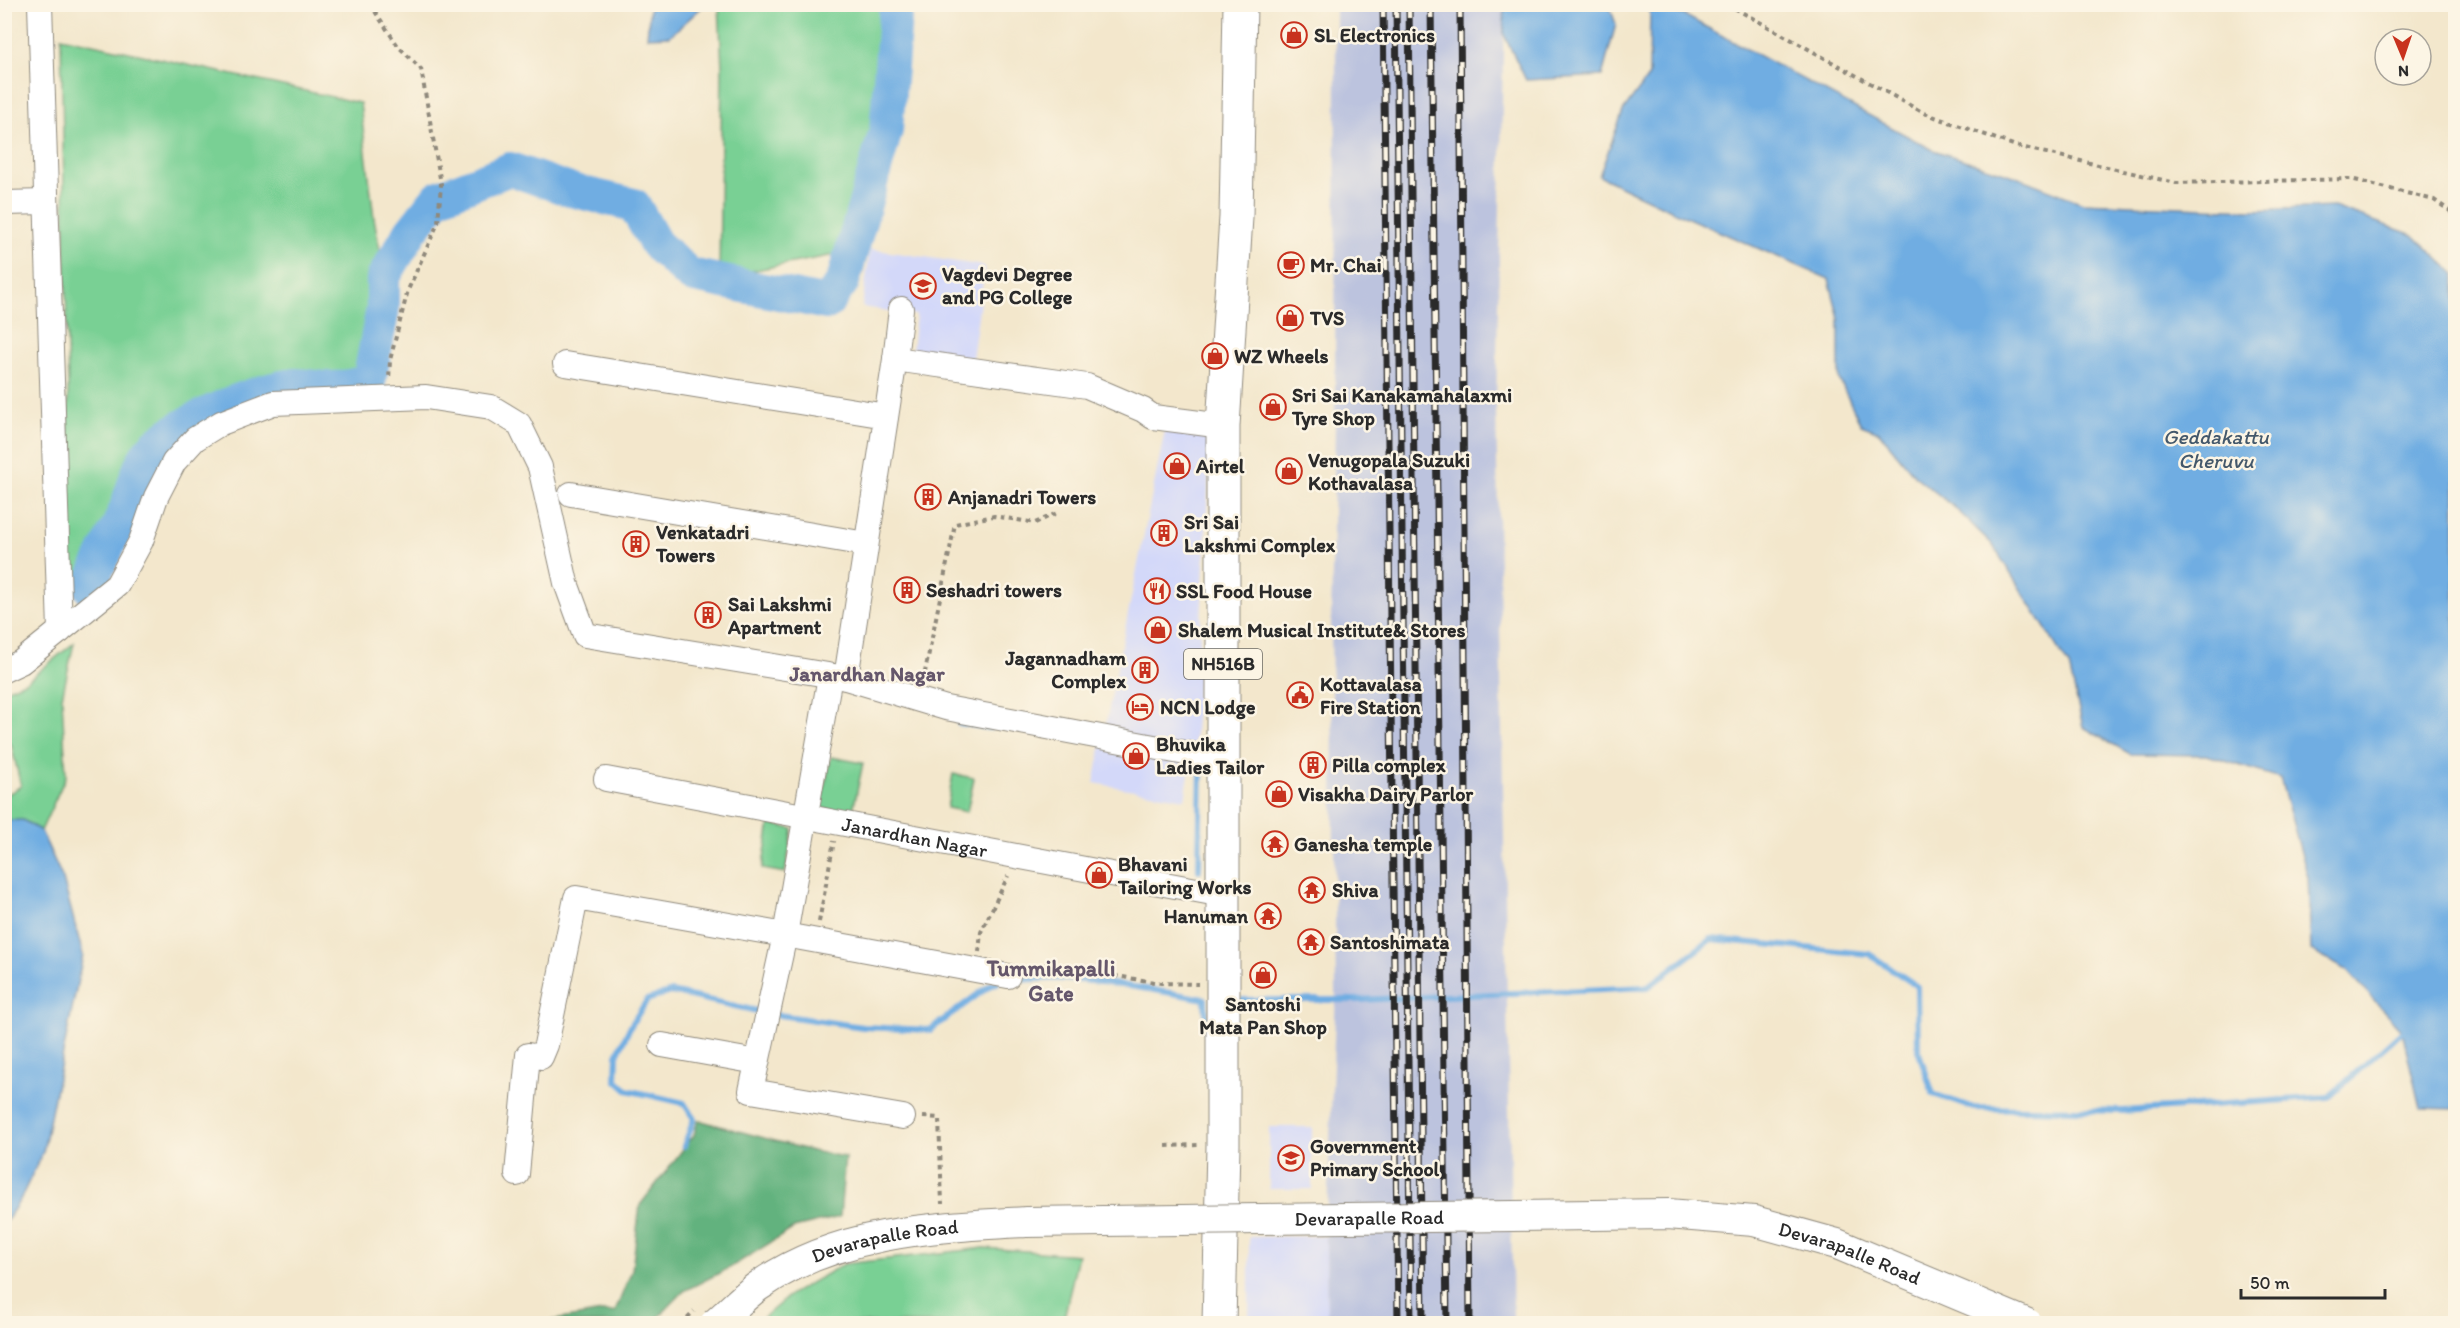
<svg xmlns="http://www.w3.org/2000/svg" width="2460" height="1328" viewBox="0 0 2460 1328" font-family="Itim,sans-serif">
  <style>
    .built { fill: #d3d8f9 }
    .industrial { fill: #bcc3de }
    .green { fill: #79d094; stroke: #527e60; stroke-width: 1.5 }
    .forest { fill: #62b27e; stroke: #466e54; stroke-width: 1.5 }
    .water { fill: #70ade2; stroke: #4e6c86; stroke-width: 1.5 }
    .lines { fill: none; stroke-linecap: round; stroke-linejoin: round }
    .stream { stroke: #70ade2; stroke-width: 6 }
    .river { stroke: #70ade2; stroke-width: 34 }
    .minor-casing { stroke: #8f897c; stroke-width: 26 }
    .highway-casing { stroke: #8f897c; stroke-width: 35 }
    .path { stroke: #8f897c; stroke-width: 4; stroke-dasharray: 4.5 4.5; stroke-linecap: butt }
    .minor { stroke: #fff; stroke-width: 24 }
    .highway { stroke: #fff; stroke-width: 33 }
    .rail-casing { stroke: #2b2b2b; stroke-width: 7 }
    .rail { stroke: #fcf5e5; stroke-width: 4.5; stroke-dasharray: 14; stroke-linecap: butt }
    .major-bridge-casing { stroke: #8f897c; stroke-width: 32; stroke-linecap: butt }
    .path-bridge { stroke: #8f897c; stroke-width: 4; stroke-dasharray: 4.5 4.5; stroke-linecap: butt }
    .major-bridge { stroke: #fff; stroke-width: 30 }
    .labels { text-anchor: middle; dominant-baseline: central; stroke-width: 5; stroke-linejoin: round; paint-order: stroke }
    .shield { fill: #fcf5e5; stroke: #6a6863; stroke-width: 1.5 }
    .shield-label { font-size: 18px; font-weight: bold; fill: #2b2b2b }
    .poi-label { font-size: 20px; font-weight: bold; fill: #2b2b2b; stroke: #fcf5e5; text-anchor: start }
    .street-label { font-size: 20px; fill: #2b2b2b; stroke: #fcf5e5 }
    .water-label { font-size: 21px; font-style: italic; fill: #43586b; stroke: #fcf5e5 }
    .neighbourhood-label { font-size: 21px; font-weight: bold; fill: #65576b; stroke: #fcf5e5 }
    .quarter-label { font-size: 22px; font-weight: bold; fill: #65576b; stroke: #fcf5e5 }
  </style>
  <rect width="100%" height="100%" fill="#fcf5e5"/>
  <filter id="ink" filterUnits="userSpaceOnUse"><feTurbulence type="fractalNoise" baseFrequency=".0167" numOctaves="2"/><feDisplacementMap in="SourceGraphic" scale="12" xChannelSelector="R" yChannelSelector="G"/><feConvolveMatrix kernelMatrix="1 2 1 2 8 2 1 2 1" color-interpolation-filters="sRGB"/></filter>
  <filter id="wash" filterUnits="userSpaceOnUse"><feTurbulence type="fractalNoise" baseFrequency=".008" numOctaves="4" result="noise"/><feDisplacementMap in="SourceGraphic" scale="24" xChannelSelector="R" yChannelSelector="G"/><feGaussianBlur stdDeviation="1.35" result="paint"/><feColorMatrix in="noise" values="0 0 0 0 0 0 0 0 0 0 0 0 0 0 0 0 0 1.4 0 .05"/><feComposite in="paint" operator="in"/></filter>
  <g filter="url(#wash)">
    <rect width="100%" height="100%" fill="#f3e7cc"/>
    <!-- built -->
    <g class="built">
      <path d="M 870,249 L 985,266 L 972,359 L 912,351 L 916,315 L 862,307 Z"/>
      <path d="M 1166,425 L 1211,433 L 1195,735 L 1185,799 L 1094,783 Z"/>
      <rect x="1269" y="1127" width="43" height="62"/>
      <path d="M 1326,1236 L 1327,1323 L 1249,1323 L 1249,1237 Z"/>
    </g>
    <!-- industrial -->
    <path class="industrial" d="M 1336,5 L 1504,5 L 1496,407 L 1513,1323 L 1327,1324 L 1326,1236 L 1336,992 L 1331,622 L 1335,423 Z"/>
    <!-- green -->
    <g class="green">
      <path d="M 719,5 L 900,5 L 866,249 L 719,277 L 722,68 Z"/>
      <path d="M 61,37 L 360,103 L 374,218 L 390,305 L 382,388 L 292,380 L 249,392 L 203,409 L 176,423 L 137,454 L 109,534 L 68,600 L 68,391 Z"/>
      <path d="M 74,643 L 62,697 L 66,776 L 41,831 L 23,820 L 5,822 L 5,796 L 21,786 L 11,744 L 5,743 L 5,690 L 27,681 Z"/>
      <path d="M 831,757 L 863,763 L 852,815 L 820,808 Z"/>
      <path d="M 953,774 L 974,778 L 967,812 L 947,808 Z"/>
      <path d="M 770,824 L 793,829 L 785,873 L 762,869 Z"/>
      <path d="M 984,1248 L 1078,1255 L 1063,1323 L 757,1323 L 791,1294 L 844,1264 Z"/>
    </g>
    <!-- forest -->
    <path class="forest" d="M 698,1120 L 812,1151 L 845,1157 L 840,1217 L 794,1228 L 731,1267 L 684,1291 L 653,1323 L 537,1323 L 602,1312 L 615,1312 L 632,1270 L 640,1205 L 694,1135 Z"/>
    <!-- water -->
    <g class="water">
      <path d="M 650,5 L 700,5 L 701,8 L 670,36 L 647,37 Z"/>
      <path d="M 1504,5 L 1609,5 L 1616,24 L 1602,76 L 1526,80 L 1504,35 Z"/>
      <path d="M 1650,5 L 1684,15 L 1933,150 L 2011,175 L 2083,203 L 2253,210 L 2334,207 L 2413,235 L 2455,274 L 2455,1109 L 2420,1108 L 2402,1031 L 2347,970 L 2311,951 L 2308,877 L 2280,778 L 2206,755 L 2130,754 L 2083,727 L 2069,666 L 1992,544 L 1954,507 L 1915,476 L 1879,432 L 1861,425 L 1839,379 L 1839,318 L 1829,279 L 1688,218 L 1599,176 L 1623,111 L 1649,76 Z"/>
      <path d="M 9,820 L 23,820 L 41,831 L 63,879 L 83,955 L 43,1152 L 20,1200 L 5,1223 L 4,822 Z"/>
    </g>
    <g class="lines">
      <!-- stream -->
      <g class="stream">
        <path d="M 959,723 L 990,728"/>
        <path d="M 1198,765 L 1201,766 L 1199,870"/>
        <path d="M 1013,981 C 1073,973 1146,989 1205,999 L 1207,1033"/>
        <path d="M 1242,1000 L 1357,1000 L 1648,987 L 1711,939 L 1869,954 L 1917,986 L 1918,1050 L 1933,1094 L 1974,1108 L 2123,1111 L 2329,1097 L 2402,1031"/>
        <path d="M 772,1014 L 863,1027 L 930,1030 L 992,984 L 997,983"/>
        <path d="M 684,1146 L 694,1119 L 684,1103 L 627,1090 L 616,1080 L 617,1055 L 630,1027 L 647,1000 L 671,992 L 762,1012"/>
      </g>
      <!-- river -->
      <path class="river" d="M 90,588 C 99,561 113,539 124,513 C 132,495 136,470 148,453 C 169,425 261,387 296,385 C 308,385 321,389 333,388 C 345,388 357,384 369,382 L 383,308 L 383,278 L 411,231 L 437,198 L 510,169 L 570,190 L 634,205 L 656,244 L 690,275 L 827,303 L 843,281 L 886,130 L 896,4"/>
    </g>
  </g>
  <g filter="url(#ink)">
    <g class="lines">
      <!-- minor casing -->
      <g class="minor-casing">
        <g id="minor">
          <path d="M 40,4 L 60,631"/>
          <path d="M 4,203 L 46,202"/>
          <path d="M 895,359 L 901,309"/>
          <path d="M 565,364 L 886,416"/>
          <path d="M 571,494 L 866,544"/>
          <path d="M 4,670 L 21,662 L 117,585 L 141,541 L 156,497 L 174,462 L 195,439 L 221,423 L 273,403 L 426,397 L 491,407 L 519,424 L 540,467 L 566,583 L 585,635 L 846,678 L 946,708 L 1223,760"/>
          <path d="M 830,676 L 785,935 L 1008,976"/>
          <path d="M 846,678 L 895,359 L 1087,386 L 1143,410 L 1153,417 L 1223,426"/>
          <path id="s1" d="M 606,779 L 1223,895"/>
          <path d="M 662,1045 L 757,1062"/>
          <path d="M 517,1174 L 528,1055 L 541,1057 L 546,1045 L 576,898 L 785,935 L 751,1091 L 903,1117"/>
        </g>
      </g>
      <!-- highway casing -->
      <g class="highway-casing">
        <path id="highway" d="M 1219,1324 L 1223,1145 L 1223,426 L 1236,217 L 1240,4"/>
      </g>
      <!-- path -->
      <g class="path">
        <path d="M 370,4 L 398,46 L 421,69 L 441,184 L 438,223 L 408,290 L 390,360 L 389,380"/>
        <path d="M 1727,4 L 1924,113 L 2016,146 L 2176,183 L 2351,179 L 2434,200 L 2456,215"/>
        <path d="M 923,682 L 955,524 L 994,516 L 1035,523 L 1057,513"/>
        <path d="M 819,922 L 834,841"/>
        <path d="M 979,952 L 981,932 L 1008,876"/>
        <path d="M 1025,968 L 1045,965 L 1161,983 L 1198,984"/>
        <path d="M 923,1117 L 939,1118 L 942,1204"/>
        <path d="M 1166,1146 L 1198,1145"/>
      </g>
      <!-- minor -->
      <use href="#minor" class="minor"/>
      <!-- highway -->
      <use href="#highway" class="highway"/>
      <!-- rail casing -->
      <g class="rail-casing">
        <g id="rail">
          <path d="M 1383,4 L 1398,1324"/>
          <path d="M 1396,4 L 1411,1324"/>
          <path d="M 1409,4 L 1423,1324"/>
          <path d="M 1431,4 L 1447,1324"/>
          <path d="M 1460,4 L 1470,1324"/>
        </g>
      </g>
      <!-- rail -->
      <use href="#rail" class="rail"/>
      <!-- major-bridge casing -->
      <g class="major-bridge-casing">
        <g id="major-bridge">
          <path id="s2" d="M 715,1324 C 729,1312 742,1298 757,1287 C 836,1231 934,1227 1026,1222 L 1668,1214 L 1754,1221 L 1837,1244 L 2028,1324"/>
        </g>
      </g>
      <!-- path-bridge -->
      <path class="path-bridge" d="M 681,1324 L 694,1311"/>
      <!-- major-bridge -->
      <use href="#major-bridge" class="major-bridge"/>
    </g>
  </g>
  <!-- icons -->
  <defs>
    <g id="shop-ring" transform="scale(1.35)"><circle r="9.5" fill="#fcf5e5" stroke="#c8321e" stroke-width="1.5"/><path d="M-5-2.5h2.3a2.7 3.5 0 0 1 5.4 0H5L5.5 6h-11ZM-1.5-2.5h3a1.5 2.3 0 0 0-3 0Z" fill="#c8321e"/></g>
    <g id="cafe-ring" transform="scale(1.35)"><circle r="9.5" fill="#fcf5e5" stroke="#c8321e" stroke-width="1.5"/><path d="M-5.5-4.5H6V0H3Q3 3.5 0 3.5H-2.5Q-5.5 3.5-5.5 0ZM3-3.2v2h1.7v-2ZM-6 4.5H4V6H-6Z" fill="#c8321e"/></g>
    <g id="university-ring" transform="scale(1.35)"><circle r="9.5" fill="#fcf5e5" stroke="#c8321e" stroke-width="1.5"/><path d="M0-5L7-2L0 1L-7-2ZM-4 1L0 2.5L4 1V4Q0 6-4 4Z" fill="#c8321e"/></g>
    <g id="building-ring" transform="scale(1.35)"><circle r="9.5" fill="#fcf5e5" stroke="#c8321e" stroke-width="1.5"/><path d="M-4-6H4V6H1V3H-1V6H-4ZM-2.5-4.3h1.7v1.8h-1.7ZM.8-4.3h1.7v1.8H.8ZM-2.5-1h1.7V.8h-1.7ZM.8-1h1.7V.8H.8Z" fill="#c8321e"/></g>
    <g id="restaurant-ring" transform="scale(1.35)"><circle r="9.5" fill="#fcf5e5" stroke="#c8321e" stroke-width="1.5"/><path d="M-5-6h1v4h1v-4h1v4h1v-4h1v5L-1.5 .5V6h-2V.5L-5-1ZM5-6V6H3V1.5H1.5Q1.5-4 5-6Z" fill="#c8321e"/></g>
    <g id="civic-ring" transform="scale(1.35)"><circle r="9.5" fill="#fcf5e5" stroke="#c8321e" stroke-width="1.5"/><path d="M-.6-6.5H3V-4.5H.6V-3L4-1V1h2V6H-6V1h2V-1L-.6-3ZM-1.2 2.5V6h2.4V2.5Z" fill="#c8321e"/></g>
    <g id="hotel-ring" transform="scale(1.35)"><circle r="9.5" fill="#fcf5e5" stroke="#c8321e" stroke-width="1.5"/><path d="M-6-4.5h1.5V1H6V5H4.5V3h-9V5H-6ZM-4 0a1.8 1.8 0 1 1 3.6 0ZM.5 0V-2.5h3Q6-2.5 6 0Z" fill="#c8321e"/></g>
    <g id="temple-ring" transform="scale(1.35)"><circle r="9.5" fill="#fcf5e5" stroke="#c8321e" stroke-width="1.5"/><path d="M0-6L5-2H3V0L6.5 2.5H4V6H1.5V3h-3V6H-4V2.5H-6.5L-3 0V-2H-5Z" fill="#c8321e"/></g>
    <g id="school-ring" transform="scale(1.35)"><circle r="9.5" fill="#fcf5e5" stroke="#c8321e" stroke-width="1.5"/><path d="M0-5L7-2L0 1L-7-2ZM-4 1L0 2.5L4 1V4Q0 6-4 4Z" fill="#c8321e"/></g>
  </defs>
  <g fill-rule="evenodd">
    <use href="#shop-ring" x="1294" y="35"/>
    <use href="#cafe-ring" x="1291" y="265"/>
    <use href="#university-ring" x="923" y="286"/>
    <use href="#shop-ring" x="1290" y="318"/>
    <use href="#shop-ring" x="1215" y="356"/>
    <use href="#shop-ring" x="1273" y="407"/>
    <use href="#shop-ring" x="1177" y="466"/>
    <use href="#shop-ring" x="1289" y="471"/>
    <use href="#building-ring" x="928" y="497"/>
    <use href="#building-ring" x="1164" y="533"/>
    <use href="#building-ring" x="636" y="544"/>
    <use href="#building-ring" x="907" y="590"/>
    <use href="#restaurant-ring" x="1157" y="591"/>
    <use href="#building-ring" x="708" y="615"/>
    <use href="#shop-ring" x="1158" y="630"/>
    <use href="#building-ring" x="1145" y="670"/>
    <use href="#civic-ring" x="1300" y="695"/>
    <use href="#hotel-ring" x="1140" y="707"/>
    <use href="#shop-ring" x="1136" y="756"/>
    <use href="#building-ring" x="1313" y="765"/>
    <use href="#shop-ring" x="1279" y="794"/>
    <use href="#temple-ring" x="1275" y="844"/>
    <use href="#shop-ring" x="1099" y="875"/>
    <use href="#temple-ring" x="1312" y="890"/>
    <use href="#temple-ring" x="1268" y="916"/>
    <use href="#temple-ring" x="1311" y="942"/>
    <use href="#shop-ring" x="1263" y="975"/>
    <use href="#school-ring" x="1291" y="1158"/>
  </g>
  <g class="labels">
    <!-- shield labels -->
    <rect class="shield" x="1184" y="649" width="78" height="30" rx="4.5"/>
    <g class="shield-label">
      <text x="1223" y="664">NH516B</text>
    </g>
    <!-- poi labels -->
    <g class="poi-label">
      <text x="1314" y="35">SL Electronics</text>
      <text x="1310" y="265">Mr. Chai</text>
      <text x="942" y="274">Vagdevi Degree<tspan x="942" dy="23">and PG College</tspan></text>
      <text x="1310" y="318">TVS</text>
      <text x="1234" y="356">WZ Wheels</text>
      <text x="1292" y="395">Sri Sai Kanakamahalaxmi<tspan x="1292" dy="23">Tyre Shop</tspan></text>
      <text x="1308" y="460">Venugopala Suzuki<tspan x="1308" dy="23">Kothavalasa</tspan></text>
      <text x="1196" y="466">Airtel</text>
      <text x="948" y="497">Anjanadri Towers</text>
      <text x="1184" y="522">Sri Sai<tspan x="1184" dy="23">Lakshmi Complex</tspan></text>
      <text x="656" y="532">Venkatadri<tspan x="656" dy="23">Towers</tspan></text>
      <text x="926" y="590">Seshadri towers</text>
      <text x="1176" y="591">SSL Food House</text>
      <text x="728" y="604">Sai Lakshmi<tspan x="728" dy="23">Apartment</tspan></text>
      <text x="1178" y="630">Shalem Musical Institute&amp; Stores</text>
      <text x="1126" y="658" text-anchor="end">Jagannadham<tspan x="1126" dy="23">Complex</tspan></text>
      <text x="1320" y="684">Kottavalasa<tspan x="1320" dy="23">Fire Station</tspan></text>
      <text x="1160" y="707">NCN Lodge</text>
      <text x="1156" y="744">Bhuvika<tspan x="1156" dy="23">Ladies Tailor</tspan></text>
      <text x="1332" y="765">Pilla complex</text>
      <text x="1298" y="794">Visakha Dairy Parlor</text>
      <text x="1294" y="844">Ganesha temple</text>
      <text x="1118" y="864">Bhavani<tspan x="1118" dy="23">Tailoring Works</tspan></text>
      <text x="1332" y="890">Shiva</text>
      <text x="1248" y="916" text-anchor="end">Hanuman</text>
      <text x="1330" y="942">Santoshimata</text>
      <text x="1263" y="1004" text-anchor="middle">Santoshi<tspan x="1263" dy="23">Mata Pan Shop</tspan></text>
      <text x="1310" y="1146">Government<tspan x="1310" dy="23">Primary School</tspan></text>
    </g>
    <!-- street labels -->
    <g class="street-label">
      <text stroke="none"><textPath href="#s1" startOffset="314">Janardhan Nagar</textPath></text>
      <text stroke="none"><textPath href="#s2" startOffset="680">Devarapalle Road</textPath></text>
      <text stroke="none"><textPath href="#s2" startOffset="194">Devarapalle Road</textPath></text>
      <text stroke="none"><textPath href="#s2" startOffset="1166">Devarapalle Road</textPath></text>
    </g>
    <!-- water labels -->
    <g class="water-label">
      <text x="2216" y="436">Geddakattu<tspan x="2216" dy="24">Cheruvu</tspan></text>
    </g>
    <!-- neighbourhood labels -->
    <g class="neighbourhood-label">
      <text x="867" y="673">Janardhan Nagar</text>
    </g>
    <!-- quarter labels -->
    <g class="quarter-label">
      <text x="1051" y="968">Tummikapalli<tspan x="1051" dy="25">Gate</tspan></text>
    </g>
  </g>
  <!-- margin -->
  <rect width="2460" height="1328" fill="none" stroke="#fcf5e5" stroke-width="24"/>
  <!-- north arrow -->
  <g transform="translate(2403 57) rotate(178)"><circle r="28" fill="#fcf5e5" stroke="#a8a49b" stroke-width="1.5"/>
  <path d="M0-4.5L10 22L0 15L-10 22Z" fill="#c8321e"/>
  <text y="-9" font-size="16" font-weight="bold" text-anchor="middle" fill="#2b2b2b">N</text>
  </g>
  <!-- scale -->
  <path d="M2241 1289v9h144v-9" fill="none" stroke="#2b2b2b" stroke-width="3"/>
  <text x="2250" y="1289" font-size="18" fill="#2b2b2b" stroke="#fcf5e5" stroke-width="4.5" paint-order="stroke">50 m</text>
</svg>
